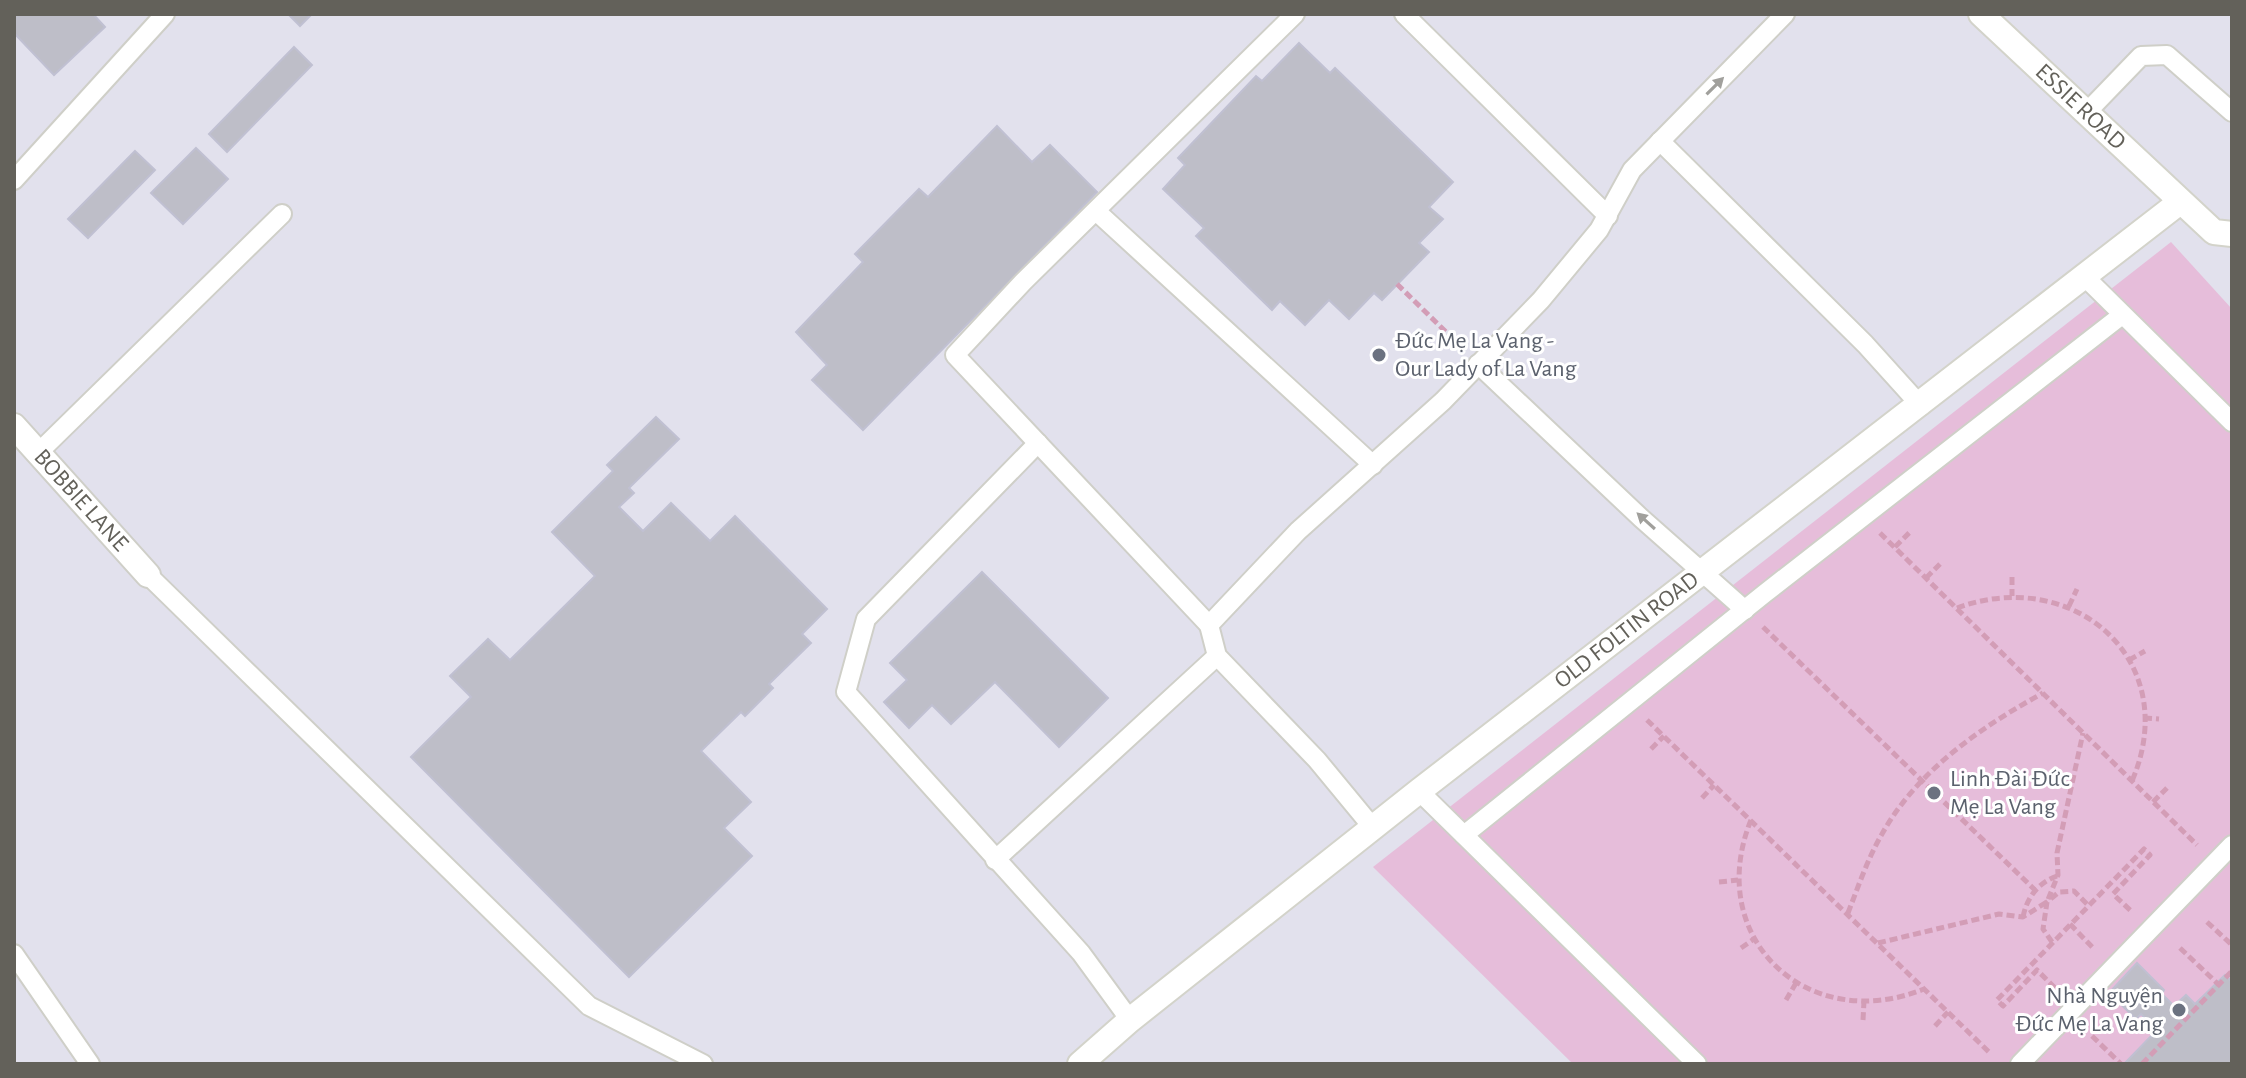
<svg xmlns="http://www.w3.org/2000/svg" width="2246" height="1078" viewBox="0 0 2246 1078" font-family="'Alegreya Sans',sans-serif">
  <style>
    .green { fill: #e6bdda }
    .building { fill: #bebec8; stroke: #c0c0d2; stroke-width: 2 }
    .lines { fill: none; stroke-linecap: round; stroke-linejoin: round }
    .lane-casing { stroke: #cfcfc8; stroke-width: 22 }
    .street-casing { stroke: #cfcfc8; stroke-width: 28 }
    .secondary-casing { stroke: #d3d3ca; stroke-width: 28 }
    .path { stroke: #d39db6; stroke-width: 5; stroke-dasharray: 8 4; stroke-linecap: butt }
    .lane { stroke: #fff; stroke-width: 18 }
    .street { stroke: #fff; stroke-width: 24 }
    .secondary { stroke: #fff; stroke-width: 24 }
    .oneway { fill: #a1a09c }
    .worship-dot { fill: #6b7280; stroke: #fff; stroke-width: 3 }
    .labels { text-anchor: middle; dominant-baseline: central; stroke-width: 6; stroke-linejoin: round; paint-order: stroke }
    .street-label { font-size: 24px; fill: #63615a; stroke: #fff }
    .worship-label { font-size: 24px; fill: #5b616d; stroke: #fff; text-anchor: start }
  </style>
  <rect width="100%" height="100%" fill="#e2e1ed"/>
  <!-- green -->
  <path class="green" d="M 2171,242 L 2232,309 L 2232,1064 L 1573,1064 L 1373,867 Z"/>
  <!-- building -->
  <g class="building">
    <path d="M 14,14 L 93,14 L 105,27 L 54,75 L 14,33 Z"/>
    <path d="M 288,14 L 312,14 L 300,26 Z"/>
    <path d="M 1299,43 L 1330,73 L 1335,68 L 1453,182 L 1429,207 L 1443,219 L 1419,243 L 1429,252 L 1382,300 L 1374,293 L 1349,319 L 1329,300 L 1305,325 L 1280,301 L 1272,310 L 1196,236 L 1204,228 L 1163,189 L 1185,165 L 1178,158 L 1256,76 L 1262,81 Z"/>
    <path d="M 294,47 L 312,65 L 227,152 L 209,134 Z"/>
    <path d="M 997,126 L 1032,162 L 1050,145 L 1097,192 L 863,430 L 812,380 L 827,365 L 796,332 L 863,262 L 855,254 L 919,189 L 928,197 Z"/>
    <path d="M 196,148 L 228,179 L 183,224 L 151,193 Z"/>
    <path d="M 135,151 L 155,170 L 88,238 L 68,219 Z"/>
    <path d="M 656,417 L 679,439 L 629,488 L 634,493 L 619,507 L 643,531 L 671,503 L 710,541 L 735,516 L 827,609 L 802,634 L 811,643 L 769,684 L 773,688 L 745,716 L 741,712 L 701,751 L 751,802 L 724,828 L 752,856 L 629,977 L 411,757 L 471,697 L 450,676 L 488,639 L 510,660 L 595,576 L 552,532 L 613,471 L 607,465 Z"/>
    <path d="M 982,572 L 1108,698 L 1059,747 L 995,682 L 951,724 L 932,705 L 909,728 L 884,702 L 907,680 L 890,663 Z"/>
    <path d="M 2137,963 L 2164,990 L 2162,994 L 2174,1006 L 2186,995 L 2195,1004 L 2225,975 L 2232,982 L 2232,1064 L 2124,1064 L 2157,1030 L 2141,1014 L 2136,1019 L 2109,993 Z"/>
  </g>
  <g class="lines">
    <!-- lane casing -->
    <g class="lane-casing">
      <g id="lane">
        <path d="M 1404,14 L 1608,216"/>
        <path d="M 2086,113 L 2141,56 L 2167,55 L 2232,112"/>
        <path d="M 1660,141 L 1865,344 L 1921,406"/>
        <path d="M 14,180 L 165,14"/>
        <path d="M 1096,211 L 1373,465"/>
        <path d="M 2085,277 L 2232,422"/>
        <path d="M 1478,364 L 1641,518 L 1745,610"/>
        <path d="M 1038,443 L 866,619 L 846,692 L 1081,953 L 1130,1020"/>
        <path d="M 40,451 L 282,214"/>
        <path d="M 148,575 L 589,1006 L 703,1064"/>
        <path d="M 1209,625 L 955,355 L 1023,282 L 1295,14"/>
        <path d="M 1419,791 L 1697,1064"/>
        <path d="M 1374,829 L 1317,760 L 1217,656 L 1209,625 L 1298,531 L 1443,401 L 1541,300 L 1599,230 L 1632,170 L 1785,14"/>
        <path d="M 1464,835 L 1764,594 L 2122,315"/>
        <path d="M 995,860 L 1217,656"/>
        <path d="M 14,954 L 90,1064"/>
        <path d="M 2020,1064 L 2232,845"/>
      </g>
    </g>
    <!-- street casing -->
    <g class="street-casing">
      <g id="street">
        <path id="s1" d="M 14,426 L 148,575"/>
      </g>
    </g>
    <!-- secondary casing -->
    <g class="secondary-casing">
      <g id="secondary">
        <path id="s2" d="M 1981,14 L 2214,232 L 2232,234"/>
        <path id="s3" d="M 1080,1064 L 1130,1020 L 1419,791 L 2180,202"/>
      </g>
    </g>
    <!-- path -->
    <g class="path">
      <path d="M 1397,284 L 1446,332"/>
      <path d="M 1880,533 L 2197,845"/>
      <path d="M 1895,547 L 1910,532"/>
      <path d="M 2012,577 L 2012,596"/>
      <path d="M 1926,578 L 1940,564"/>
      <path d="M 2069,606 L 2077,589"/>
      <path d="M 1957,608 C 2073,565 2184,660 2132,781"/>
      <path d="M 1763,627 L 2035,890"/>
      <path d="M 2129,660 L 2145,651"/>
      <path d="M 2144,718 L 2159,719"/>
      <path d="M 1647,720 L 1991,1054"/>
      <path d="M 1651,749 L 1664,736"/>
      <path d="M 1702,798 L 1714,785"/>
      <path d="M 2153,802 L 2167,788"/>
      <path d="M 1751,820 C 1703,938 1808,1036 1924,989"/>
      <path d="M 1719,882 L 1738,880"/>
      <path d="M 1848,913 C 1858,887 1868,858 1882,834 C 1917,771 1981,727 2043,693"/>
      <path d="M 2023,917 C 2027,897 2038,883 2057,876"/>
      <path d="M 2207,922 L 2232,945"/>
      <path d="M 2070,924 L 2094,949"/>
      <path d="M 2052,942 L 2043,929 L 2047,902 L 2059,892 L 2074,891 L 2089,906"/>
      <path d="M 1878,943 L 1999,914 L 2023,917 L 2047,902 L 2058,875 L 2057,853 L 2083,733"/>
      <path d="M 1741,948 L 1754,939"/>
      <path d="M 2180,948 L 2219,985"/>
      <path d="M 2055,988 L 2037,970 L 2003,1006 L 1997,1000 L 2144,849 L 2150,855 L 2113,894 L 2131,911"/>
      <path d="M 1786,1000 L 1796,983"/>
      <path d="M 1863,1020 L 1864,1001"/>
      <path d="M 1935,1026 L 1948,1012"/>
      <path d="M 2092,1036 L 2121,1064"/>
      <path d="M 2142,1064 L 2232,971"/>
    </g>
    <!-- lane -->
    <use href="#lane" class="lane"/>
    <!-- street -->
    <use href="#street" class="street"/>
    <!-- secondary -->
    <use href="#secondary" class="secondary"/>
  </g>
  <!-- one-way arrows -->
  <defs><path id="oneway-solid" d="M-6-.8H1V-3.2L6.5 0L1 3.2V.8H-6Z" transform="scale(2)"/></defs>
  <g class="oneway">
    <use href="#oneway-solid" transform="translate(1715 86) rotate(-45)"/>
    <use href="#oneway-solid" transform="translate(1646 521) rotate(-138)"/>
  </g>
  <!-- markers -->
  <g class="worship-dot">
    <circle cx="1379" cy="355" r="8"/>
    <circle cx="1934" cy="793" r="8"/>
    <circle cx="2179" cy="1010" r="8"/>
  </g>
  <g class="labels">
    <!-- street labels -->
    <g class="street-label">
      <text stroke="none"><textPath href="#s2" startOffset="136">ESSIE ROAD</textPath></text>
      <text stroke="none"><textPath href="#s1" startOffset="100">BOBBIE LANE</textPath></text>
      <text stroke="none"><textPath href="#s3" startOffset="698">OLD FOLTIN ROAD</textPath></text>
    </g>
    <!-- worship labels -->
    <g class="worship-label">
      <text x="1395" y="341">Đức Mẹ La Vang -<tspan x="1395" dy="28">Our Lady of La Vang</tspan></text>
      <text x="1950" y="779">Linh Đài Đức<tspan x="1950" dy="28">Mẹ La Vang</tspan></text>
      <text x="2163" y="996" text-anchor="end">Nhà Nguyện<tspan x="2163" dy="28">Đức Mẹ La Vang</tspan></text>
    </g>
  </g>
  <!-- border -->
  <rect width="2246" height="1078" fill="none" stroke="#63615a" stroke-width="32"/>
</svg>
